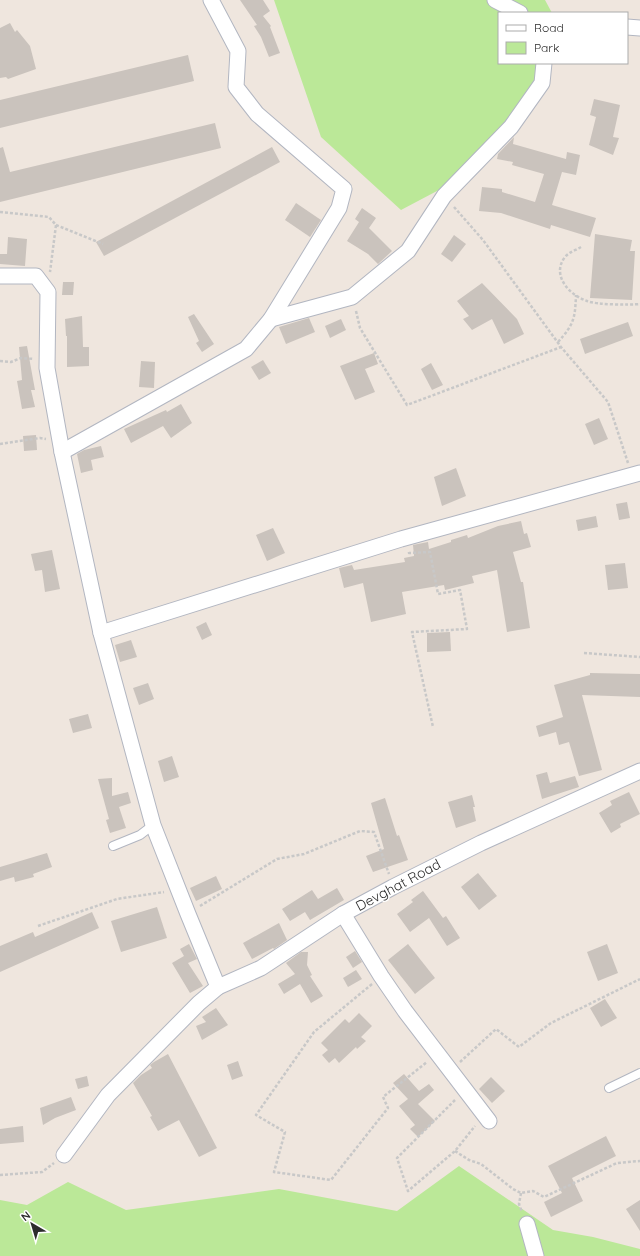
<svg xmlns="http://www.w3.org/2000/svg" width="640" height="1256" viewBox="0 0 640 1256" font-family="Quicksand,sans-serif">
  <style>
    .green { fill: #bbe898 }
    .building { fill: #cac3bd }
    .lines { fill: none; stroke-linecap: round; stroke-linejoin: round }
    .service-casing { stroke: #b2b6c1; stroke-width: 10 }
    .minor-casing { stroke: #b2b6c1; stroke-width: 17 }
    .path { stroke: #c8c8c8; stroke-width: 2.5; stroke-dasharray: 3 2; stroke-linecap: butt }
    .service { stroke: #fff; stroke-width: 8 }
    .minor { stroke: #fff; stroke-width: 15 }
    .labels { text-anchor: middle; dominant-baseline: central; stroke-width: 3; stroke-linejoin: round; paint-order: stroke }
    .street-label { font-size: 14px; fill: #2c2c2c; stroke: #fff }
  </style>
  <rect width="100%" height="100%" fill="#efe6de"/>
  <!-- green -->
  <g class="green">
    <path d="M 274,0 L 545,0 L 552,13 L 499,13 L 499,63 L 543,63 L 536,81 L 471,173 L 401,210 L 321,137 Z"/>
    <path d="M 459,1166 L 553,1230 L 593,1237 L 640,1249 L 640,1256 L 0,1256 L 0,1200 L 27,1205 L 68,1182 L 126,1210 L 279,1189 L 397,1211 Z"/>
  </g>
  <!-- building -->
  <g class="building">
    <path d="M 240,0 L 263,0 L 270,11 L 263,16 L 271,26 L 270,27 L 280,53 L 269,57 L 261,37 L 254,26 L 257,25 Z"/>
    <path d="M 10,23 L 15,32 L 17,30 L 30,46 L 36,69 L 8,79 L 6,77 L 0,78 L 0,28 Z"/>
    <path d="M 188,55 L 194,81 L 0,128 L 0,100 Z"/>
    <path d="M 594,99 L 620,105 L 613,137 L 619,138 L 613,155 L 589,145 L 596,117 L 590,115 Z"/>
    <path d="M 215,123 L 221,148 L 0,202 L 0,148 L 3,147 L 10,172 Z"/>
    <path d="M 514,137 L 513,144 L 566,159 L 567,152 L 580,155 L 576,175 L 562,172 L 552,205 L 596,218 L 590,237 L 551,225 L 550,229 L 501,213 L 479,211 L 482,187 L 502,189 L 502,192 L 535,202 L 544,174 L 512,165 L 513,162 L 497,159 L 498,154 Z"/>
    <path d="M 272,147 L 280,162 L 104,256 L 96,242 Z"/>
    <path d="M 296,203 L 321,220 L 310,237 L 285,220 Z"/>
    <path d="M 362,208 L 376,218 L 369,228 L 392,251 L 378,264 L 368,254 L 347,241 L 359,222 L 355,219 Z"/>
    <path d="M 595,234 L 632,240 L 630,251 L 635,251 L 632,300 L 590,298 Z"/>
    <path d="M 454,235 L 466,244 L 452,262 L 441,254 Z"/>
    <path d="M 8,237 L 27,239 L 25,266 L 0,264 L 0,254 L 7,254 Z"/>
    <path d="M 63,282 L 74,282 L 73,295 L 62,295 Z"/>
    <path d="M 482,283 L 517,319 L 524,334 L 504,344 L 492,319 L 472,330 L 463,319 L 469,316 L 457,301 Z"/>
    <path d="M 194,314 L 214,344 L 202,352 L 196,343 L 199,341 L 188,317 Z"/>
    <path d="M 82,316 L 83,347 L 89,347 L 89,366 L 67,367 L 67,336 L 66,336 L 65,319 Z"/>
    <path d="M 309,318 L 315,332 L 286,344 L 279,327 Z"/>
    <path d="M 341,319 L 346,330 L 330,338 L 325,326 Z"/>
    <path d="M 628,322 L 633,336 L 585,354 L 580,339 Z"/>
    <path d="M 27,346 L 35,390 L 31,390 L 35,407 L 22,409 L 17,381 L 22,380 L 19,347 Z"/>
    <path d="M 374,353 L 378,364 L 365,369 L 375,392 L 355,400 L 340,366 Z"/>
    <path d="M 263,360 L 271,373 L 259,380 L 251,367 Z"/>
    <path d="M 141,361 L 155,362 L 154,388 L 139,387 Z"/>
    <path d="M 431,363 L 443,385 L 432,390 L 421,369 Z"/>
    <path d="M 181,404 L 192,423 L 171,438 L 163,426 L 131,443 L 124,429 L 166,410 L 167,412 Z"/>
    <path d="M 599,418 L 608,439 L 594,445 L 585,424 Z"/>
    <path d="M 36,435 L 37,450 L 24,451 L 23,436 Z"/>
    <path d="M 101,446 L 104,457 L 91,460 L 93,470 L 81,473 L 77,454 L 84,450 Z"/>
    <path d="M 456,468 L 466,496 L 442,506 L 434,477 Z"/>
    <path d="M 627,502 L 630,518 L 619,520 L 616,504 Z"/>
    <path d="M 596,516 L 598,527 L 578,531 L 576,520 Z"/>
    <path d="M 521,521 L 524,534 L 527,533 L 531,547 L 513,552 L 521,582 L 523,582 L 530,628 L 507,632 L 497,570 L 472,576 L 474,583 L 445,590 L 444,585 L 402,592 L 406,614 L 371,622 L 363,583 L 344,588 L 339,568 L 352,565 L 354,570 L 405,562 L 404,558 L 414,556 L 413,545 L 428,542 L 429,549 L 451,542 L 451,540 L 467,535 L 468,538 L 498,526 Z"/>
    <path d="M 273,528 L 285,553 L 267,561 L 256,535 Z"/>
    <path d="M 52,550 L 60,589 L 45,592 L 42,570 L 35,571 L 31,554 Z"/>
    <path d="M 625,563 L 628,588 L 608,590 L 605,565 Z"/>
    <path d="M 206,622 L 212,635 L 202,640 L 196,627 Z"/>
    <path d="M 450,632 L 451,651 L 427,652 L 427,633 Z"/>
    <path d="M 131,640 L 137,657 L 120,662 L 115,645 Z"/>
    <path d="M 590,673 L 640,674 L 640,697 L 582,695 L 602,770 L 579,776 L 569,742 L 559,745 L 556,732 L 539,737 L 536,726 L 563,717 L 554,685 L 590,675 Z"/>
    <path d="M 148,683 L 154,699 L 139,705 L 133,688 Z"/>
    <path d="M 88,714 L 92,728 L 73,733 L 69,719 Z"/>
    <path d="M 172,756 L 179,777 L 164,782 L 158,761 Z"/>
    <path d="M 547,772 L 550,783 L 575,776 L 579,787 L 542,799 L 536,775 Z"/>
    <path d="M 112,778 L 112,796 L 128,792 L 131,803 L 119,807 L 126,828 L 110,833 L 106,820 L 109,819 L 98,779 Z"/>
    <path d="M 629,792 L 640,814 L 620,824 L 621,827 L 611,833 L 599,813 L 612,805 L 610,801 Z"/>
    <path d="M 472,795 L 475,807 L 473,807 L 476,821 L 456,828 L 448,802 Z"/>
    <path d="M 385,798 L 397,836 L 399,835 L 408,860 L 373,872 L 366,856 L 384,849 L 371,803 Z"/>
    <path d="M 47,853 L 52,867 L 33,874 L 34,877 L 15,882 L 14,877 L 0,881 L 0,867 Z"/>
    <path d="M 478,873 L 497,896 L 479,910 L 461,887 Z"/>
    <path d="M 216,876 L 222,889 L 196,901 L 190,888 Z"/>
    <path d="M 337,888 L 344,900 L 310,920 L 305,912 L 290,921 L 282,909 L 312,890 L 318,899 Z"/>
    <path d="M 423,891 L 443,918 L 446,916 L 460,938 L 447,946 L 429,918 L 410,932 L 397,914 L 413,902 L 411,900 Z"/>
    <path d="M 157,907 L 167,938 L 121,952 L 111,921 Z"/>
    <path d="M 92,912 L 99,928 L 0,972 L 0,946 L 33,932 L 35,937 Z"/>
    <path d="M 279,923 L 287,940 L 274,949 L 273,948 L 252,959 L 243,943 Z"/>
    <path d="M 189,944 L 197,959 L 188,963 L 203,986 L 190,993 L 172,963 L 184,956 L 180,949 Z"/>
    <path d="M 408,944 L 435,978 L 415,994 L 388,960 Z"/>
    <path d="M 607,944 L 618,973 L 598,981 L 587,952 Z"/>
    <path d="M 355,951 L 362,962 L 353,968 L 346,957 Z"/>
    <path d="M 301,952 L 308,952 L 307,965 L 312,975 L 310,976 L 323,996 L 311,1003 L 300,984 L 284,994 L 278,984 L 295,974 L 286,963 Z"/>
    <path d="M 356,970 L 362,979 L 348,987 L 343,978 Z"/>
    <path d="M 605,999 L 617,1018 L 601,1027 L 590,1008 Z"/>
    <path d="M 216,1008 L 228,1025 L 202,1040 L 196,1026 L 206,1022 L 202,1017 Z"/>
    <path d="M 359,1013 L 372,1026 L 361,1037 L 366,1041 L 357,1049 L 356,1047 L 339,1063 L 335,1058 L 329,1063 L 322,1055 L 328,1050 L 321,1043 L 345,1019 L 349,1023 Z"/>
    <path d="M 168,1054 L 217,1148 L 199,1157 L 179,1120 L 158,1131 L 150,1117 L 152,1116 L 133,1083 L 141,1075 L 152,1068 L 150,1065 L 154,1062 Z"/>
    <path d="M 238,1061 L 243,1076 L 232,1080 L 227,1065 Z"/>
    <path d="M 404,1074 L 419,1091 L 429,1084 L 434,1090 L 418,1104 L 435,1121 L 418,1137 L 410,1129 L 415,1125 L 399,1106 L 408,1099 L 393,1083 Z"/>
    <path d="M 87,1076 L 89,1086 L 78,1089 L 75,1079 Z"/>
    <path d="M 491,1077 L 505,1091 L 492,1103 L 479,1089 Z"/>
    <path d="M 71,1097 L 76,1110 L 55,1118 L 43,1125 L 40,1108 Z"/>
    <path d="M 23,1126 L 24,1142 L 0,1144 L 0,1129 Z"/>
    <path d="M 606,1136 L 616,1156 L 572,1178 L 583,1201 L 551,1217 L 544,1202 L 562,1193 L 548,1166 Z"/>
    <path d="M 640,1200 L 640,1231 L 626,1209 Z"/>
  </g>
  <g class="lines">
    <!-- service casing -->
    <g class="service-casing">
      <g id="service">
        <path d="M 113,846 L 140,835 L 153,825"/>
        <path d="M 609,1088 L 640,1073"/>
      </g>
    </g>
    <!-- minor casing -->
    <g class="minor-casing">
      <g id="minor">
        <path d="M 495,0 L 520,13"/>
        <path d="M 627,27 L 640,28"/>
        <path d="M 0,276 L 36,276 L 48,292 L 47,368 L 62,452 L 101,633"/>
        <path d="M 271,319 L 352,297 L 408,251 L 444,196 L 511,127 L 542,83 L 544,63"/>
        <path d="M 62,452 L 246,349 L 271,319 L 339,208 L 344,189 L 257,114 L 236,87 L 238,51 L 211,0"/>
        <path d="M 218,987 L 261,968 L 343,914"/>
        <path d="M 489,1121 L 405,1011 L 381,976 L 343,914 L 393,887 L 481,843 L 640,771"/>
        <path d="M 64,1155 L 108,1095 L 199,1003 L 218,987 L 188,914 L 153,825 L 101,633 L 401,539 L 640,473"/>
        <path d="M 527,1224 L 536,1256"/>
      </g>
    </g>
    <!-- path -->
    <g class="path">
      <path d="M 454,207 L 483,240 L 561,347 L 608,402 L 628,463"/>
      <path d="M 0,212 L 49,217 L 56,225 L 50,272"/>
      <path d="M 56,225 L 103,244"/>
      <path d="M 581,247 C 576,250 569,252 565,257 C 551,275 569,295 587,301 C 597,305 629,305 640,304"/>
      <path d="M 356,311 L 360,328 L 407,405 L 561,347"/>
      <path d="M 558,342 C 574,324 575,319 576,295"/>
      <path d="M 0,361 L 11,362 L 21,358 L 34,359"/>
      <path d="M 0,444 L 40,438 L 46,439"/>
      <path d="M 409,552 L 409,553 L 430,552 L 438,594 L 460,590 L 467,629 L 412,632 L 433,727"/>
      <path d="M 584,653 L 640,657"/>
      <path d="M 200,906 L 277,859 L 304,854 L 360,831 L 374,832 L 389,874"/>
      <path d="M 38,926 L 117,899 L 164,892"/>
      <path d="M 372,984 L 314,1032 L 256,1115 L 285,1132 L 274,1172 L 331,1180 L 388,1108 L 383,1097 L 427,1062"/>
      <path d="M 460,1062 L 496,1029 L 519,1047 L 551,1023 L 640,979"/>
      <path d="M 455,1100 L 397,1158 L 408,1191 L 455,1151 L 475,1126"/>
      <path d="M 455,1151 L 469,1160 L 481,1164 L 513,1189 L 521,1193 L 533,1191 L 544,1197 L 617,1163 L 640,1161"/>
      <path d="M 0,1175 L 42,1172 L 54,1163"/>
      <path d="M 521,1193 L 519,1204 L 522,1212"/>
    </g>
    <!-- service -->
    <use href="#service" class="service"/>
    <!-- minor -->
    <use href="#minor" class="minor"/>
  </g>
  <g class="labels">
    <!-- street labels -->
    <g class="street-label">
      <text transform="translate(398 885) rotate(-28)">Devghat Road</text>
    </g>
  </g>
  <!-- legend -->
  <rect x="498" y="12" width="130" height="52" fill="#ffffff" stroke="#ababab"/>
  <rect x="506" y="25" width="20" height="6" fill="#ffffff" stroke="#ababab"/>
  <text x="534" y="32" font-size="12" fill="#2c2c2c">Road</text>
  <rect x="506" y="42" width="20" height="12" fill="#bbe898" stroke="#ababab"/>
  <text x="534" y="52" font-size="12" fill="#2c2c2c">Park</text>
  <!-- north arrow -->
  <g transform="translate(32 1224) rotate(322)" stroke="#ffffff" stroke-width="3" paint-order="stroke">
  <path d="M0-3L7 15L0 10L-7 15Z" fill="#2c2c2c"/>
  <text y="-6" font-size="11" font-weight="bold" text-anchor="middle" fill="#2c2c2c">N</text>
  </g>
</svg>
